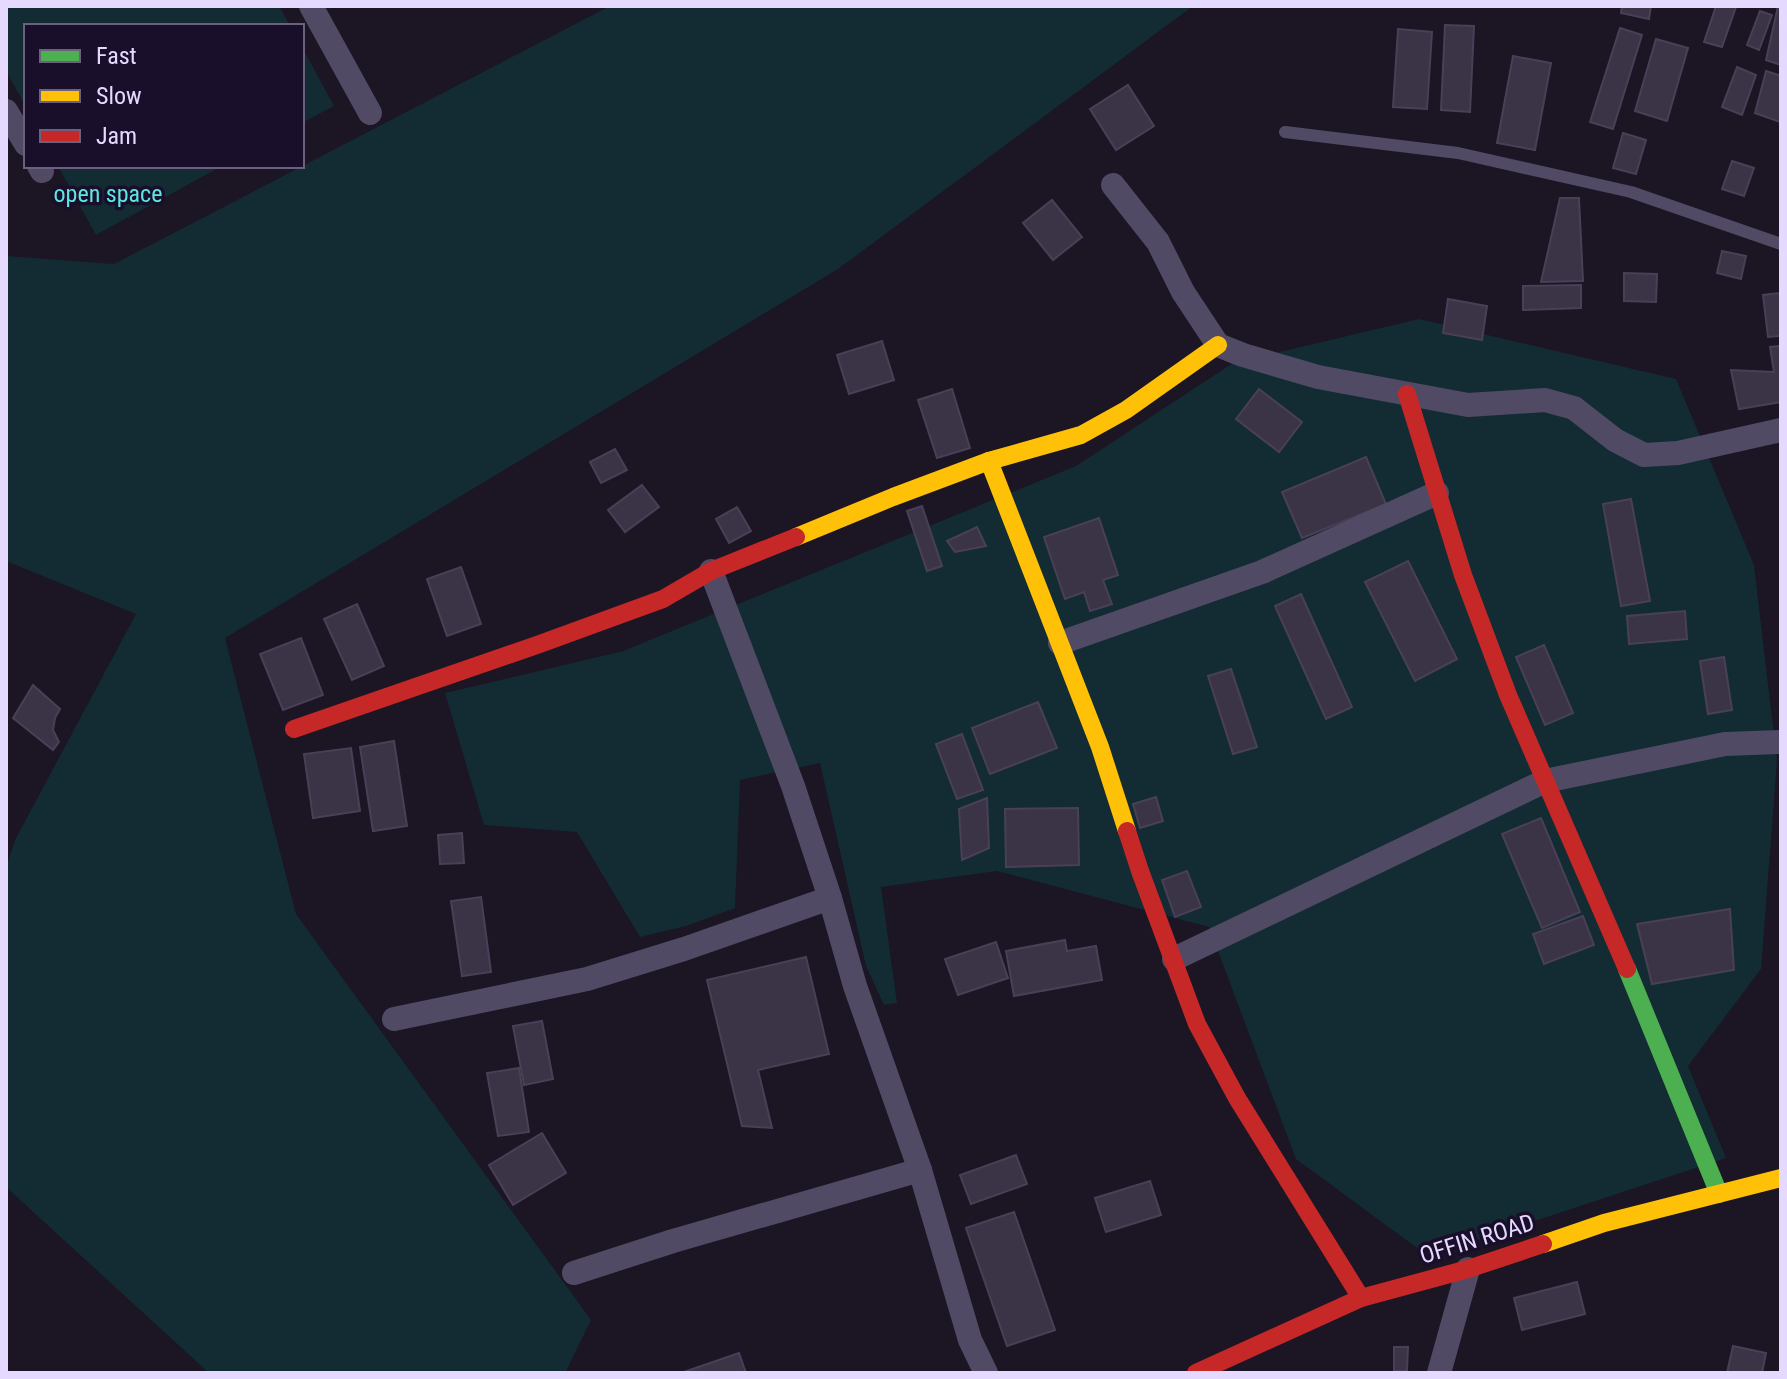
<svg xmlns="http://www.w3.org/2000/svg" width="1787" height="1379" viewBox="0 0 1787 1379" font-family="'Roboto Condensed',sans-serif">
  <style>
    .green { fill: #132b33 }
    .building { fill: #3b3346; stroke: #494058; stroke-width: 2 }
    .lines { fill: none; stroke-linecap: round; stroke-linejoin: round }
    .lane { stroke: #514a65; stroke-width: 12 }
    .street { stroke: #514a65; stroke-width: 24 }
    .fast { stroke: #4caf50; stroke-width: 18 }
    .slow { stroke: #ffc107; stroke-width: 18 }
    .jam { stroke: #c62828; stroke-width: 18 }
    .labels { text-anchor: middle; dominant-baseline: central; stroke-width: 7; stroke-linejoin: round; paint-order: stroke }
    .park-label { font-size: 24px; fill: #5ee6e4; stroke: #1a0f2a }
    .street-label { font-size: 24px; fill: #e6d9ff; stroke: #1a0f2a }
  </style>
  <rect width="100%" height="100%" fill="#1b1524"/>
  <!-- green -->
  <g class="green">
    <path d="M 6,6 L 279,6 L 290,26 L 26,26 L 26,107 L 6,71 Z"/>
    <path d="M 610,6 L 1193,6 L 838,269 L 225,638 L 296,914 L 591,1320 L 565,1373 L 209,1373 L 6,1187 L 6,867 L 15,840 L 136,614 L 6,561 L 6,256 L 114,264 Z"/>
    <path d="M 302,47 L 334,106 L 302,123 Z"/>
    <path d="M 58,166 L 222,166 L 96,235 Z"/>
    <path d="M 1419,319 L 1676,379 L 1754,565 L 1777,761 L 1761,969 L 1688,1066 L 1726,1158 L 1428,1256 L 1296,1159 L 1209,927 L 997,871 L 881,887 L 897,1003 L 884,1005 L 866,966 L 820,763 L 740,780 L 735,908 L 686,926 L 640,937 L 577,832 L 484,825 L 445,693 L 623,651 L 1076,466 L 1233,363 Z"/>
  </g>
  <!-- building -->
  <g class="building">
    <path d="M 1622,6 L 1651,6 L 1649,19 L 1621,13 Z"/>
    <path d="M 1716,6 L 1736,7 L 1722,47 L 1704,42 Z"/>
    <path d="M 1778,6 L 1781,6 L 1781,65 L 1766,60 Z"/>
    <path d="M 1760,11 L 1772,15 L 1759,50 L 1747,45 Z"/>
    <path d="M 1445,25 L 1474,26 L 1470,112 L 1441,110 Z"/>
    <path d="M 1620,28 L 1642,35 L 1613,129 L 1590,122 Z"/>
    <path d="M 1398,29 L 1432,32 L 1427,109 L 1393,107 Z"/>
    <path d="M 1656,39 L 1688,48 L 1667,121 L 1635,111 Z"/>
    <path d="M 1513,56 L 1551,63 L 1535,150 L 1497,143 Z"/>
    <path d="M 1737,67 L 1756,75 L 1742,115 L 1722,107 Z"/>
    <path d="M 1766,71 L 1781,76 L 1780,122 L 1755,113 Z"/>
    <path d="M 1128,85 L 1154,126 L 1116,150 L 1090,109 Z"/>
    <path d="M 1623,133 L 1646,140 L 1636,174 L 1613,168 Z"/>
    <path d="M 1732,161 L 1754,168 L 1744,196 L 1722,189 Z"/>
    <path d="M 1560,198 L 1579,198 L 1583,281 L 1541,282 Z"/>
    <path d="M 1052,200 L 1082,237 L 1053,260 L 1023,223 Z"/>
    <path d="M 1722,251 L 1746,256 L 1741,279 L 1717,273 Z"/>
    <path d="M 1624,273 L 1657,274 L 1656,302 L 1624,301 Z"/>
    <path d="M 1581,285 L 1581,308 L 1523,310 L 1523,286 Z"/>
    <path d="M 1781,293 L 1781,336 L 1768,337 L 1763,295 Z"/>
    <path d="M 1448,299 L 1487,306 L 1482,340 L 1443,333 Z"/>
    <path d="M 882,341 L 894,380 L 849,394 L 837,355 Z"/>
    <path d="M 1781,346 L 1781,402 L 1739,409 L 1731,370 L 1774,372 L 1770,347 Z"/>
    <path d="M 952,389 L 970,448 L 937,458 L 918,400 Z"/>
    <path d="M 1259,389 L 1302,422 L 1279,452 L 1236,419 Z"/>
    <path d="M 615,449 L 627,470 L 601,483 L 590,462 Z"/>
    <path d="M 1366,457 L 1386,504 L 1302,538 L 1282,492 Z"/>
    <path d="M 642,485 L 659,507 L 625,532 L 608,510 Z"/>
    <path d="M 1631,499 L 1650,601 L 1621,606 L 1603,504 Z"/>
    <path d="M 922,506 L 942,566 L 927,571 L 907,511 Z"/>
    <path d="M 737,507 L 751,531 L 729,543 L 716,519 Z"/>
    <path d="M 1099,518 L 1118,575 L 1103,580 L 1112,604 L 1090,611 L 1084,592 L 1065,599 L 1044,537 Z"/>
    <path d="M 977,527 L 986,546 L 955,552 L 947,541 Z"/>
    <path d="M 1408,561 L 1457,659 L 1415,681 L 1365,582 Z"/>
    <path d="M 461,567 L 481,624 L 447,636 L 427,579 Z"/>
    <path d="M 1301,594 L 1352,707 L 1326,719 L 1275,606 Z"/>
    <path d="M 357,604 L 384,666 L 352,680 L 324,619 Z"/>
    <path d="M 1685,611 L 1687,639 L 1629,644 L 1627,616 Z"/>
    <path d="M 301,638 L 323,695 L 283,710 L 260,654 Z"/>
    <path d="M 1544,645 L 1573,713 L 1545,725 L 1516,657 Z"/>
    <path d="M 1724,657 L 1732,710 L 1708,714 L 1700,661 Z"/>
    <path d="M 1231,669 L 1257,747 L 1233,754 L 1208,676 Z"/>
    <path d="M 33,685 L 60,709 L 55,718 L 53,730 L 59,742 L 53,750 L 13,718 Z"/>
    <path d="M 1038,702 L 1057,748 L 990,774 L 972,728 Z"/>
    <path d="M 962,734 L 983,790 L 957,799 L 936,744 Z"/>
    <path d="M 394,741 L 407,826 L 373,831 L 360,747 Z"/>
    <path d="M 351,748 L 360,811 L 313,818 L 304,754 Z"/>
    <path d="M 1156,797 L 1163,821 L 1140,828 L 1133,804 Z"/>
    <path d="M 987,798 L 989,848 L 962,860 L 959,809 Z"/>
    <path d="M 1078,808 L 1079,865 L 1006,867 L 1005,809 Z"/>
    <path d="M 1541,818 L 1580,912 L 1542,928 L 1502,834 Z"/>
    <path d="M 462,833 L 464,863 L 440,864 L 438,835 Z"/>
    <path d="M 1187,871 L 1201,907 L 1175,917 L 1162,880 Z"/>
    <path d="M 481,897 L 491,972 L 462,976 L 451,901 Z"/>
    <path d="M 1730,909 L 1734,970 L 1652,984 L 1637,924 Z"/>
    <path d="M 1583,916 L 1594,945 L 1544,964 L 1533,934 Z"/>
    <path d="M 1065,940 L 1067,951 L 1096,946 L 1102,980 L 1014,996 L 1006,951 Z"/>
    <path d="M 996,942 L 1008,978 L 958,995 L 945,959 Z"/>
    <path d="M 806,957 L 829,1054 L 758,1070 L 772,1128 L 742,1126 L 707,980 Z"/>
    <path d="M 542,1021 L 553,1079 L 524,1085 L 513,1026 Z"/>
    <path d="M 519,1068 L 529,1132 L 498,1136 L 487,1073 Z"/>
    <path d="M 542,1133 L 566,1173 L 513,1205 L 489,1165 Z"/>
    <path d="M 1016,1155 L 1027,1184 L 971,1204 L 960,1175 Z"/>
    <path d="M 1150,1181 L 1161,1215 L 1106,1232 L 1095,1198 Z"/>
    <path d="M 1014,1212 L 1055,1330 L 1007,1346 L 966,1228 Z"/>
    <path d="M 1577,1282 L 1585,1314 L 1522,1330 L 1514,1298 Z"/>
    <path d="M 1733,1346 L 1766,1353 L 1762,1373 L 1727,1373 Z"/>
    <path d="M 1394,1347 L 1408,1347 L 1407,1371 L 1394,1371 Z"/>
    <path d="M 739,1353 L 746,1373 L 681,1373 Z"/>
  </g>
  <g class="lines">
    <!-- lane -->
    <path class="lane" d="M 1285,132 L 1458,153 L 1631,192 L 1781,244"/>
    <!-- street -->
    <g class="street">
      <path d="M 311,6 L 370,113"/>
      <path d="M 6,111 L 26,144"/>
      <path d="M 39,166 L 42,171"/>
      <path d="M 1113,185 L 1158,242 L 1183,292 L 1218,345 L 1243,355 L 1318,377 L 1468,405 L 1545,400 L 1574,408 L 1615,440 L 1644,455 L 1678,453 L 1781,430"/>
      <path d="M 711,571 L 793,786 L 830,898 L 855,986 L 920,1170 L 970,1340 L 986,1373"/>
      <path d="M 1060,643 L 1262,572 L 1437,493"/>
      <path d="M 1174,959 L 1545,781 L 1725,744 L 1781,742"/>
      <path d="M 394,1019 L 587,979 L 684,949 L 830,898"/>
      <path d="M 574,1273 L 673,1241 L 920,1170"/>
      <path d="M 1439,1373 L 1468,1269"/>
    </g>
    <!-- fast -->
    <path class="fast" d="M 1627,969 L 1719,1194"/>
    <!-- slow -->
    <g class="slow">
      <path d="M 989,461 L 1100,747 L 1127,831"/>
      <path d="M 796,537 L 893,497 L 989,461 L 1081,435 L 1126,410 L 1218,345"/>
      <path d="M 1543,1244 L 1604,1223 L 1781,1178"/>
    </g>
    <!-- jam -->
    <g class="jam">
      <path d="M 1407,394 L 1463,575 L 1508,695 L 1627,969"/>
      <path d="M 294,729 L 537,645 L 663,599 L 711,571 L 796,537"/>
      <path d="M 1127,831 L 1140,871 L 1197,1024 L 1237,1098 L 1361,1298"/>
      <path d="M 1196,1373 L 1361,1298 L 1468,1269 L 1543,1244"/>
    </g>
  </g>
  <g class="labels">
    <!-- park labels -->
    <g class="park-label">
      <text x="108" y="194">open space</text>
    </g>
    <!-- street labels -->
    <g class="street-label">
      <text transform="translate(1477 1239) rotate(-17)">OFFIN ROAD</text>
    </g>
  </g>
  <!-- border -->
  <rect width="1787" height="1379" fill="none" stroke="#e6d9ff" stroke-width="16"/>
  <!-- legend -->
  <rect x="24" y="24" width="280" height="144" fill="#1a0f2a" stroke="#6c607f" stroke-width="2"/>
  <rect x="40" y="50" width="40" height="12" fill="#4caf50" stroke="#6c607f" stroke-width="2"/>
  <text x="96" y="64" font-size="24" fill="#e6d9ff">Fast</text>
  <rect x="40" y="90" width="40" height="12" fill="#ffc107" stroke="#6c607f" stroke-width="2"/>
  <text x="96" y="104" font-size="24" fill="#e6d9ff">Slow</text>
  <rect x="40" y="130" width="40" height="12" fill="#c62828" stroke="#6c607f" stroke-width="2"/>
  <text x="96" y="144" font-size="24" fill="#e6d9ff">Jam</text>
</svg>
